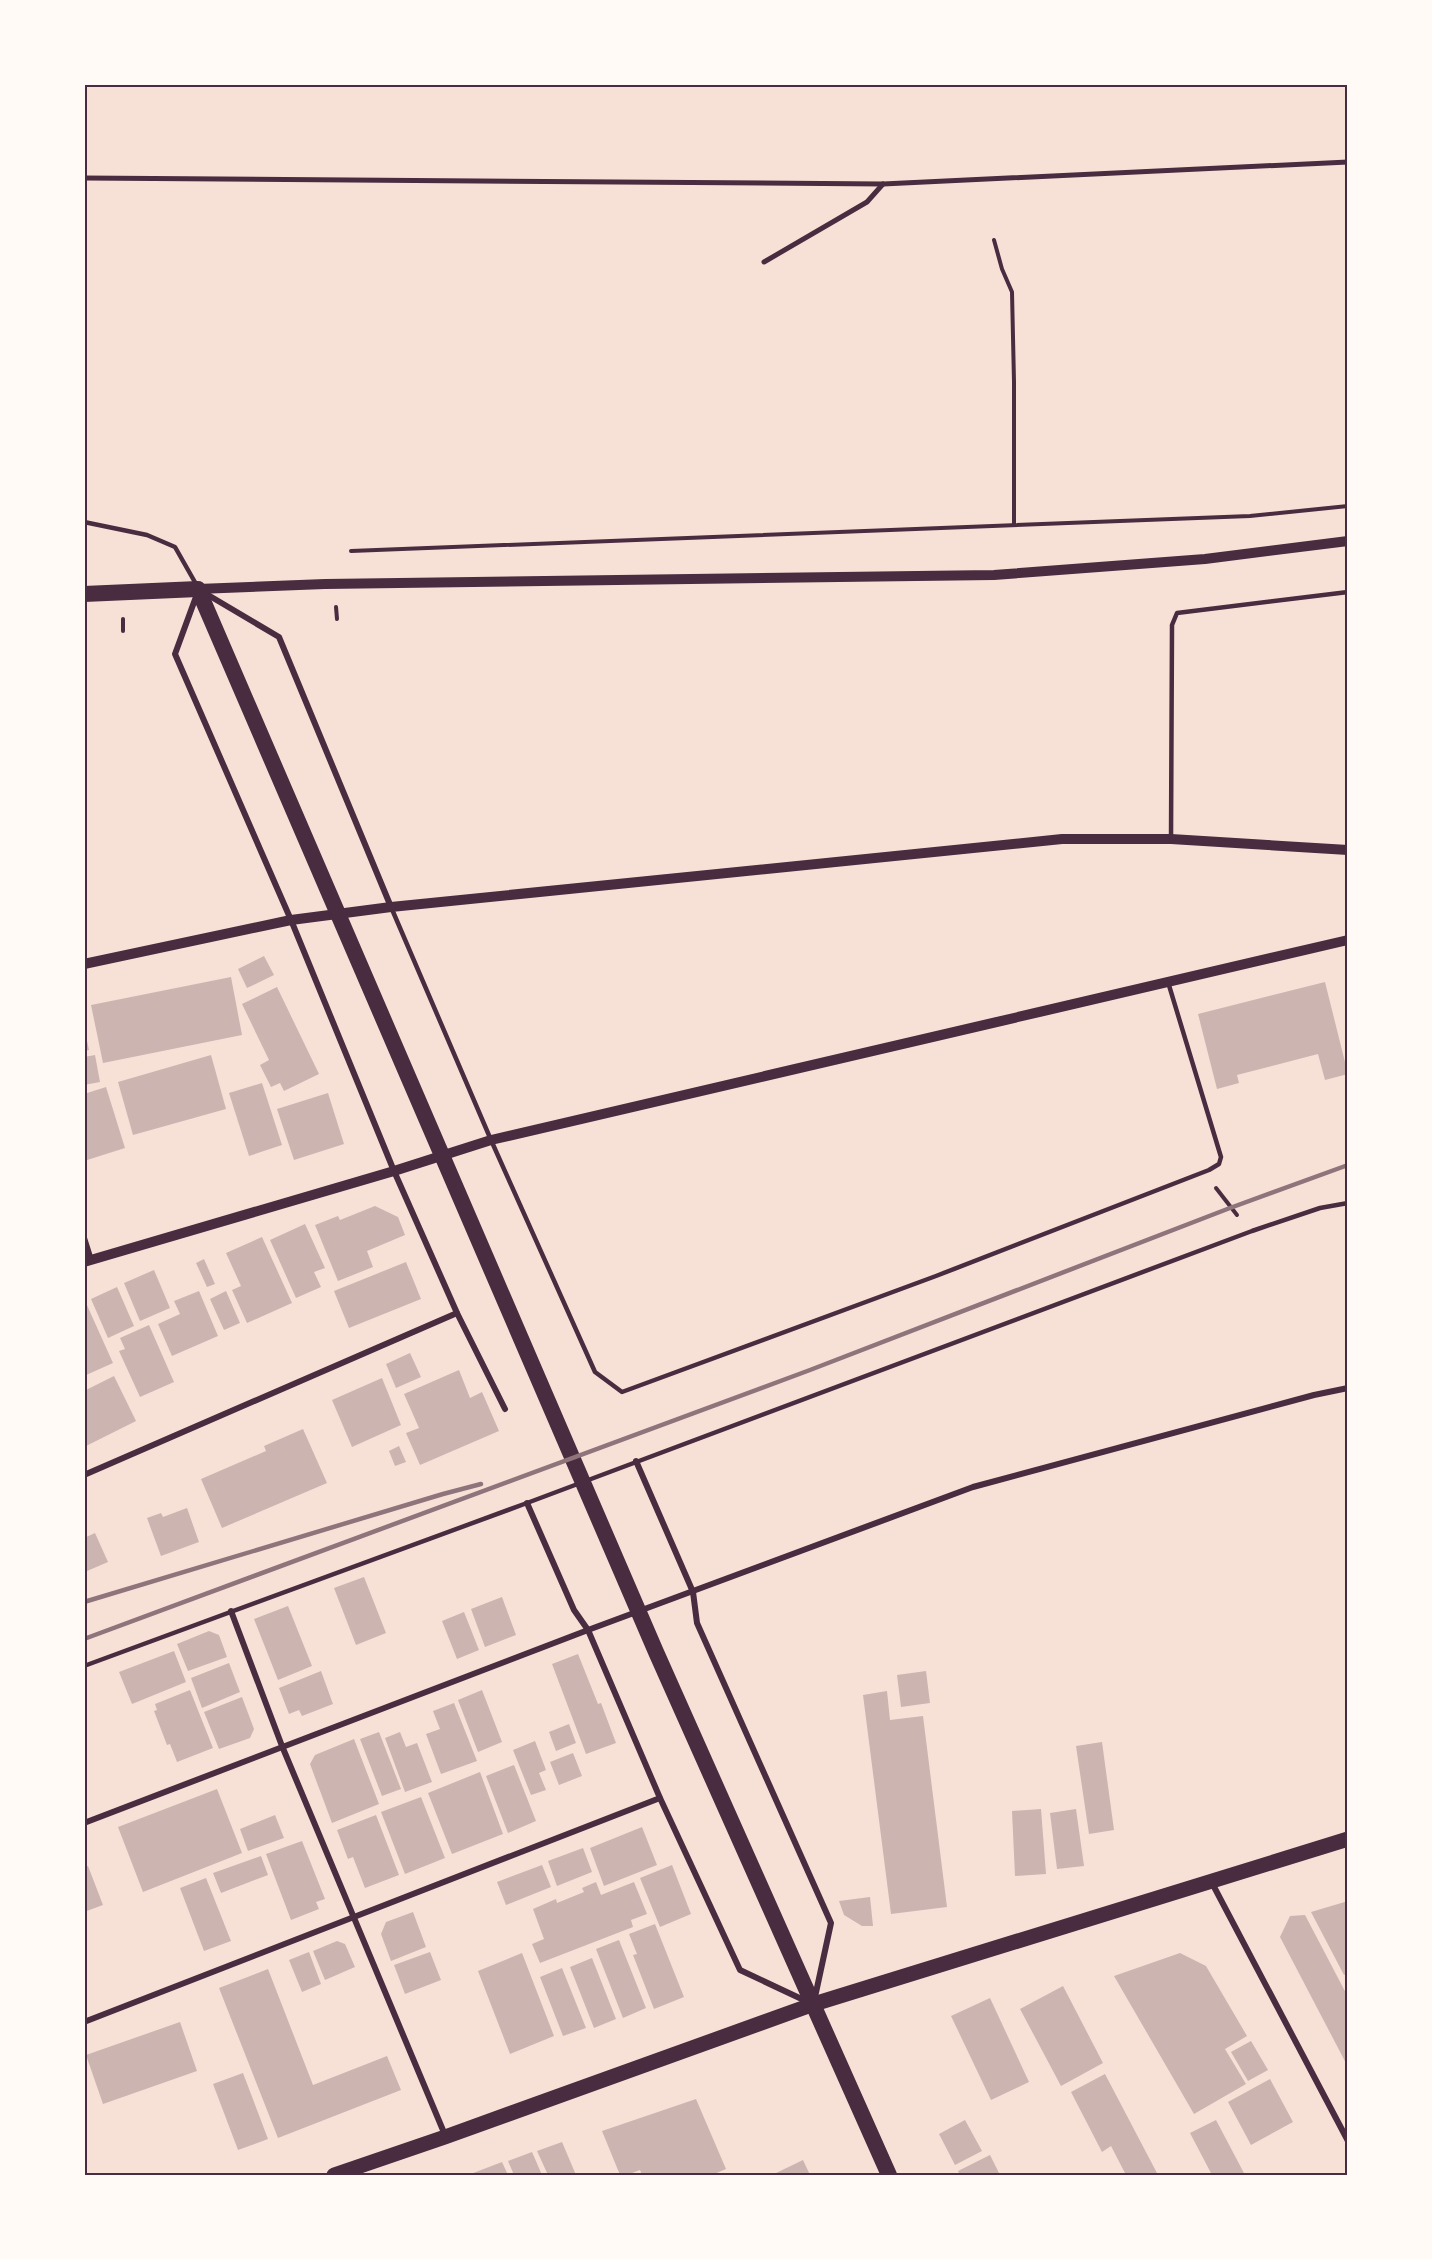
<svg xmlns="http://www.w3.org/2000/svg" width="1432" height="2259" viewBox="0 0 1432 2259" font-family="'Roboto Condensed',sans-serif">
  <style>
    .building { fill: #ccb4b1 }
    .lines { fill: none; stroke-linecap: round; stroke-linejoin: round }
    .path { stroke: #4a2c40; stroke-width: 4 }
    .service { stroke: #4a2c40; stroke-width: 4.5 }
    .pedestrian { stroke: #4a2c40; stroke-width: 5 }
    .minor { stroke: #4a2c40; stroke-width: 6 }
    .tertiary { stroke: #4a2c40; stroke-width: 10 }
    .primary { stroke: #4a2c40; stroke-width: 15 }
    .trunk { stroke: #4a2c40; stroke-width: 16 }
    .rail { stroke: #8f747c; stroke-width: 4.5 }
    .neatline { fill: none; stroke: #4a2c40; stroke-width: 2 }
  </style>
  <rect width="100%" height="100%" fill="#f7e1d7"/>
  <!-- building -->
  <g class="building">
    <path d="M 264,956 L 274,975 L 247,988 L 238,969 Z"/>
    <path d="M 231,977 L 242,1035 L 103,1063 L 91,1005 Z"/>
    <path d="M 1325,982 L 1348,1074 L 1325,1080 L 1318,1054 L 1237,1075 L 1239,1083 L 1217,1089 L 1198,1014 Z"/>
    <path d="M 277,987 L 319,1074 L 284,1091 L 280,1083 L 271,1087 L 260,1065 L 269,1060 L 242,1004 Z"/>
    <path d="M 84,1027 L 89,1050 L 84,1051 Z"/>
    <path d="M 95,1055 L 100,1082 L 84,1085 L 84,1057 Z"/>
    <path d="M 211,1055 L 226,1109 L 133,1135 L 118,1082 Z"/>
    <path d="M 262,1083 L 282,1145 L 249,1156 L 229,1093 Z"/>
    <path d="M 106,1087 L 125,1148 L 84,1161 L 84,1094 Z"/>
    <path d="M 328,1093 L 344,1144 L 294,1160 L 277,1109 Z"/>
    <path d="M 375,1206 L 398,1217 L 405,1235 L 367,1251 L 373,1267 L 338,1281 L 315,1225 L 338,1216 L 340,1220 Z"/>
    <path d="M 305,1224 L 325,1268 L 314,1272 L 321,1287 L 296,1298 L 270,1240 Z"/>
    <path d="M 262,1237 L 292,1303 L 247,1323 L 232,1290 L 241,1286 L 226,1253 Z"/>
    <path d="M 204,1259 L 215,1284 L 207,1287 L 196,1263 Z"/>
    <path d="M 406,1262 L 421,1299 L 349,1328 L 334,1291 Z"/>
    <path d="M 154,1270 L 170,1308 L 140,1321 L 124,1283 Z"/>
    <path d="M 117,1287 L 134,1326 L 108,1338 L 91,1299 Z"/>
    <path d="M 199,1291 L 218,1336 L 172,1356 L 158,1324 L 180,1314 L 174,1301 Z"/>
    <path d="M 226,1291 L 240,1323 L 224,1330 L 210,1299 Z"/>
    <path d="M 86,1303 L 113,1363 L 84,1376 L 84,1304 Z"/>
    <path d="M 149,1325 L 174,1382 L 140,1397 L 119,1351 L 125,1349 L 120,1338 Z"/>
    <path d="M 410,1353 L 421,1377 L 396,1388 L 386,1364 Z"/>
    <path d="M 459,1370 L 470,1398 L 482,1392 L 499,1431 L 420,1465 L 406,1433 L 419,1428 L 404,1394 Z"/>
    <path d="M 114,1376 L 136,1421 L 84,1447 L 84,1391 Z"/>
    <path d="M 382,1378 L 401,1425 L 352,1447 L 332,1400 Z"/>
    <path d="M 303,1429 L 327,1483 L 222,1528 L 201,1479 L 266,1451 L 264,1446 Z"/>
    <path d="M 399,1446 L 406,1462 L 395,1466 L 389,1451 Z"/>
    <path d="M 187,1508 L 199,1542 L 161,1556 L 147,1518 L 161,1513 L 163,1517 Z"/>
    <path d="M 95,1533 L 108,1562 L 87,1571 L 84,1563 L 84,1538 Z"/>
    <path d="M 364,1577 L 386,1633 L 356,1645 L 334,1588 Z"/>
    <path d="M 502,1597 L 516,1635 L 485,1647 L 471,1609 Z"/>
    <path d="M 288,1606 L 312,1666 L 278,1680 L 254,1619 Z"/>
    <path d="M 464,1612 L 479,1650 L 457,1659 L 442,1621 Z"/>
    <path d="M 209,1631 L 219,1635 L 227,1657 L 188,1671 L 177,1644 Z"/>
    <path d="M 174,1651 L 186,1682 L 132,1704 L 119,1672 Z"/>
    <path d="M 578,1654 L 598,1704 L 601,1703 L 616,1743 L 586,1754 L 552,1664 Z"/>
    <path d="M 229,1663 L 240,1692 L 202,1708 L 191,1678 Z"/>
    <path d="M 321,1671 L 333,1704 L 302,1716 L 299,1710 L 289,1714 L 279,1688 Z"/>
    <path d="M 926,1671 L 930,1703 L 901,1707 L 897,1675 Z"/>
    <path d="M 190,1690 L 213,1748 L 177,1762 L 170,1744 L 167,1745 L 154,1711 L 157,1710 L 155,1704 Z"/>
    <path d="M 482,1690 L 502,1742 L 478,1752 L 458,1700 Z"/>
    <path d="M 887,1691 L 890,1720 L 923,1716 L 947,1907 L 891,1914 L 863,1695 Z"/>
    <path d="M 242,1697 L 254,1729 L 250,1738 L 219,1749 L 204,1712 Z"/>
    <path d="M 454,1703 L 477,1761 L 441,1774 L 426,1734 L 440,1729 L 433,1711 Z"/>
    <path d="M 569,1724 L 576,1743 L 556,1751 L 549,1732 Z"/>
    <path d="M 379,1732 L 401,1789 L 382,1796 L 360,1739 Z"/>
    <path d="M 400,1732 L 406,1747 L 417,1743 L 432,1782 L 405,1792 L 385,1738 Z"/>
    <path d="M 354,1739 L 379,1804 L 332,1823 L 310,1764 L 315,1755 Z"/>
    <path d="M 535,1741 L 546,1770 L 539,1773 L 546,1790 L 531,1795 L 513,1750 Z"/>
    <path d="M 1102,1742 L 1114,1830 L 1089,1834 L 1076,1746 Z"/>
    <path d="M 573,1753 L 582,1776 L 559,1785 L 550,1762 Z"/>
    <path d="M 514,1765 L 536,1821 L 508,1833 L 486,1776 Z"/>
    <path d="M 480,1772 L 503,1834 L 452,1854 L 428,1793 Z"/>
    <path d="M 217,1789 L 242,1853 L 143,1892 L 118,1827 Z"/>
    <path d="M 421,1797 L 445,1858 L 405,1874 L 381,1812 Z"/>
    <path d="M 1041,1809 L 1046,1874 L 1015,1876 L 1012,1811 Z"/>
    <path d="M 1076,1809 L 1084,1866 L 1057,1869 L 1050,1813 Z"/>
    <path d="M 275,1815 L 284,1838 L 248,1851 L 240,1829 Z"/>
    <path d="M 376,1815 L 399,1875 L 365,1888 L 353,1857 L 348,1859 L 337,1830 Z"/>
    <path d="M 642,1827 L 657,1865 L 604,1886 L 590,1848 Z"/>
    <path d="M 302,1841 L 325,1899 L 316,1902 L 319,1909 L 291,1920 L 266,1854 Z"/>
    <path d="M 583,1848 L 592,1872 L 557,1886 L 548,1861 Z"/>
    <path d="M 261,1856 L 268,1875 L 221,1893 L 213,1873 Z"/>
    <path d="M 542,1865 L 551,1887 L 506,1905 L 497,1882 Z"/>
    <path d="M 672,1865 L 691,1914 L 660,1927 L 640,1878 Z"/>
    <path d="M 88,1866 L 103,1905 L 84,1912 L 84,1867 Z"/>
    <path d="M 206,1878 L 231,1941 L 204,1951 L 180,1888 Z"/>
    <path d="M 596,1882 L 601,1895 L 634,1882 L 647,1914 L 631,1920 L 633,1927 L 540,1963 L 532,1944 L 544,1939 L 533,1909 L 556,1899 L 557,1903 L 584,1892 L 582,1888 Z"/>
    <path d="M 870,1897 L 873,1926 L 862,1926 L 844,1915 L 839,1901 Z"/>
    <path d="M 1348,1901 L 1348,1973 L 1344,1975 L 1311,1912 Z"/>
    <path d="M 413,1912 L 426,1947 L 391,1961 L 381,1934 L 386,1922 Z"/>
    <path d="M 1305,1915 L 1348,1997 L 1348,2067 L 1280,1937 L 1290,1916 Z"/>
    <path d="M 655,1924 L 684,1997 L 654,2009 L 633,1955 L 637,1954 L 629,1934 Z"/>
    <path d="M 619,1940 L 646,2008 L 623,2018 L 596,1949 Z"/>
    <path d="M 337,1941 L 345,1944 L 355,1967 L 325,1980 L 313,1951 Z"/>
    <path d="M 309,1952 L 321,1984 L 302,1992 L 289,1960 Z"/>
    <path d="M 430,1952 L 441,1980 L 405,1994 L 394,1965 Z"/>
    <path d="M 522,1953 L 554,2036 L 510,2054 L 478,1971 Z"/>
    <path d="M 1180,1953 L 1206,1966 L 1247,2036 L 1225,2049 L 1246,2084 L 1194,2114 L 1114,1976 Z"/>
    <path d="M 592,1958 L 616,2019 L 594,2028 L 570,1967 Z"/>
    <path d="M 562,1968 L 586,2028 L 563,2036 L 540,1977 Z"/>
    <path d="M 268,1969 L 313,2085 L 387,2056 L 401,2090 L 278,2138 L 219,1988 Z"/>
    <path d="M 1063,1986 L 1103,2063 L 1061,2086 L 1020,2009 Z"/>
    <path d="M 990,1998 L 1029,2082 L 991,2100 L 951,2016 Z"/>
    <path d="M 180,2022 L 197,2071 L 103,2104 L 86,2055 Z"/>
    <path d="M 1251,2041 L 1268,2070 L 1248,2081 L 1231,2052 Z"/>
    <path d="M 243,2073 L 268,2139 L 238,2150 L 213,2084 Z"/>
    <path d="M 1105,2074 L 1158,2175 L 1126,2175 L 1111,2146 L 1102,2152 L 1071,2092 Z"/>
    <path d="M 1270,2079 L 1293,2122 L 1251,2145 L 1228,2102 Z"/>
    <path d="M 696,2099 L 726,2169 L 712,2175 L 642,2175 L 640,2170 L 627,2175 L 620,2175 L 602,2131 Z"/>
    <path d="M 965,2120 L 982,2151 L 955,2165 L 939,2134 Z"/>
    <path d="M 1216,2120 L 1245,2175 L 1212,2175 L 1190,2133 Z"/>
    <path d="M 562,2142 L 576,2175 L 548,2175 L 537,2151 Z"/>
    <path d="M 532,2152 L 542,2175 L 514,2175 L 508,2161 Z"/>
    <path d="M 990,2155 L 1000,2175 L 960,2175 L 958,2171 Z"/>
    <path d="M 803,2160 L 810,2175 L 772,2175 Z"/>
    <path d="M 502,2162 L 508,2175 L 468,2175 Z"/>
  </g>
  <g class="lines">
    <!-- path -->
    <g class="path">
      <path d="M 994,240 L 1002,269 L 1012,292 L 1014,382 L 1014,525"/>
      <path d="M 351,551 L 1250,516 L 1348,506"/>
      <path d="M 336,607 L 337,619"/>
      <path d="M 123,619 L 123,631"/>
      <path d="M 1216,1188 L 1237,1215"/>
    </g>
    <!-- service -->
    <g class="service">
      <path d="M 84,522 L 147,535 L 175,547 L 196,584"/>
      <path d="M 1171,839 L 1172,625 L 1177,613 L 1348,592"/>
      <path d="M 391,907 L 491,1140 L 595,1372 L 622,1392 L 936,1276 L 1209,1170 L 1219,1164 L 1221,1157 L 1168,982"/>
      <path d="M 84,1666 L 527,1503 L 1252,1231 L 1320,1208 L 1348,1203"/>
    </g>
    <!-- pedestrian -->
    <g class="pedestrian">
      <path d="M 84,178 L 883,184 L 1348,162"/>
      <path d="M 764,262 L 867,202 L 883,184"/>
    </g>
    <!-- minor -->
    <g class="minor">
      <path d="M 203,592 L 279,637 L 391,907"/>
      <path d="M 197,594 L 175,654 L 291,920 L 394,1171 L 457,1313 L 505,1409"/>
      <path d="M 84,1238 L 91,1260"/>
      <path d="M 636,1461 L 693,1592 L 697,1623 L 831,1923 L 815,1997"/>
      <path d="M 84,1475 L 457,1313"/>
      <path d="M 527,1503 L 574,1610 L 588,1630 L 660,1798 L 740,1970 L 808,2002"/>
      <path d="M 231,1611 L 282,1746 L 445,2135"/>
      <path d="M 84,1823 L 588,1630 L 973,1487 L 1314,1395 L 1348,1388"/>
      <path d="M 1212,1883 L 1348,2141"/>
      <path d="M 84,2022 L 660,1798"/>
    </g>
    <!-- tertiary -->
    <g class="tertiary">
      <path d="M 198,589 L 325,584 L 994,575 L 1205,559 L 1348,541"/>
      <path d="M 84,964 L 291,920 L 391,907 L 1062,839 L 1171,839 L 1348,850"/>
      <path d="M 84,1262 L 394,1171 L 491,1140 L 1348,940"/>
    </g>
    <!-- primary -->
    <path class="primary" d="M 334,2175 L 445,2137 L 814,2004 L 1348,1839"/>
    <!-- trunk -->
    <path class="trunk" d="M 84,594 L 198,589 L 656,1652 L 889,2175"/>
    <!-- rail -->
    <g class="rail">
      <path d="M 84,1602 L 443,1494 L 481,1484"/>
      <path d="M 84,1639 L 810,1370 L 1230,1208 L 1348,1165"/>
    </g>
  </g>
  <!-- border -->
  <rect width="1432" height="2259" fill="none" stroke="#fffaf5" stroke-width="171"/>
  <rect x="86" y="86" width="1260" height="2088" class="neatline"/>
</svg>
